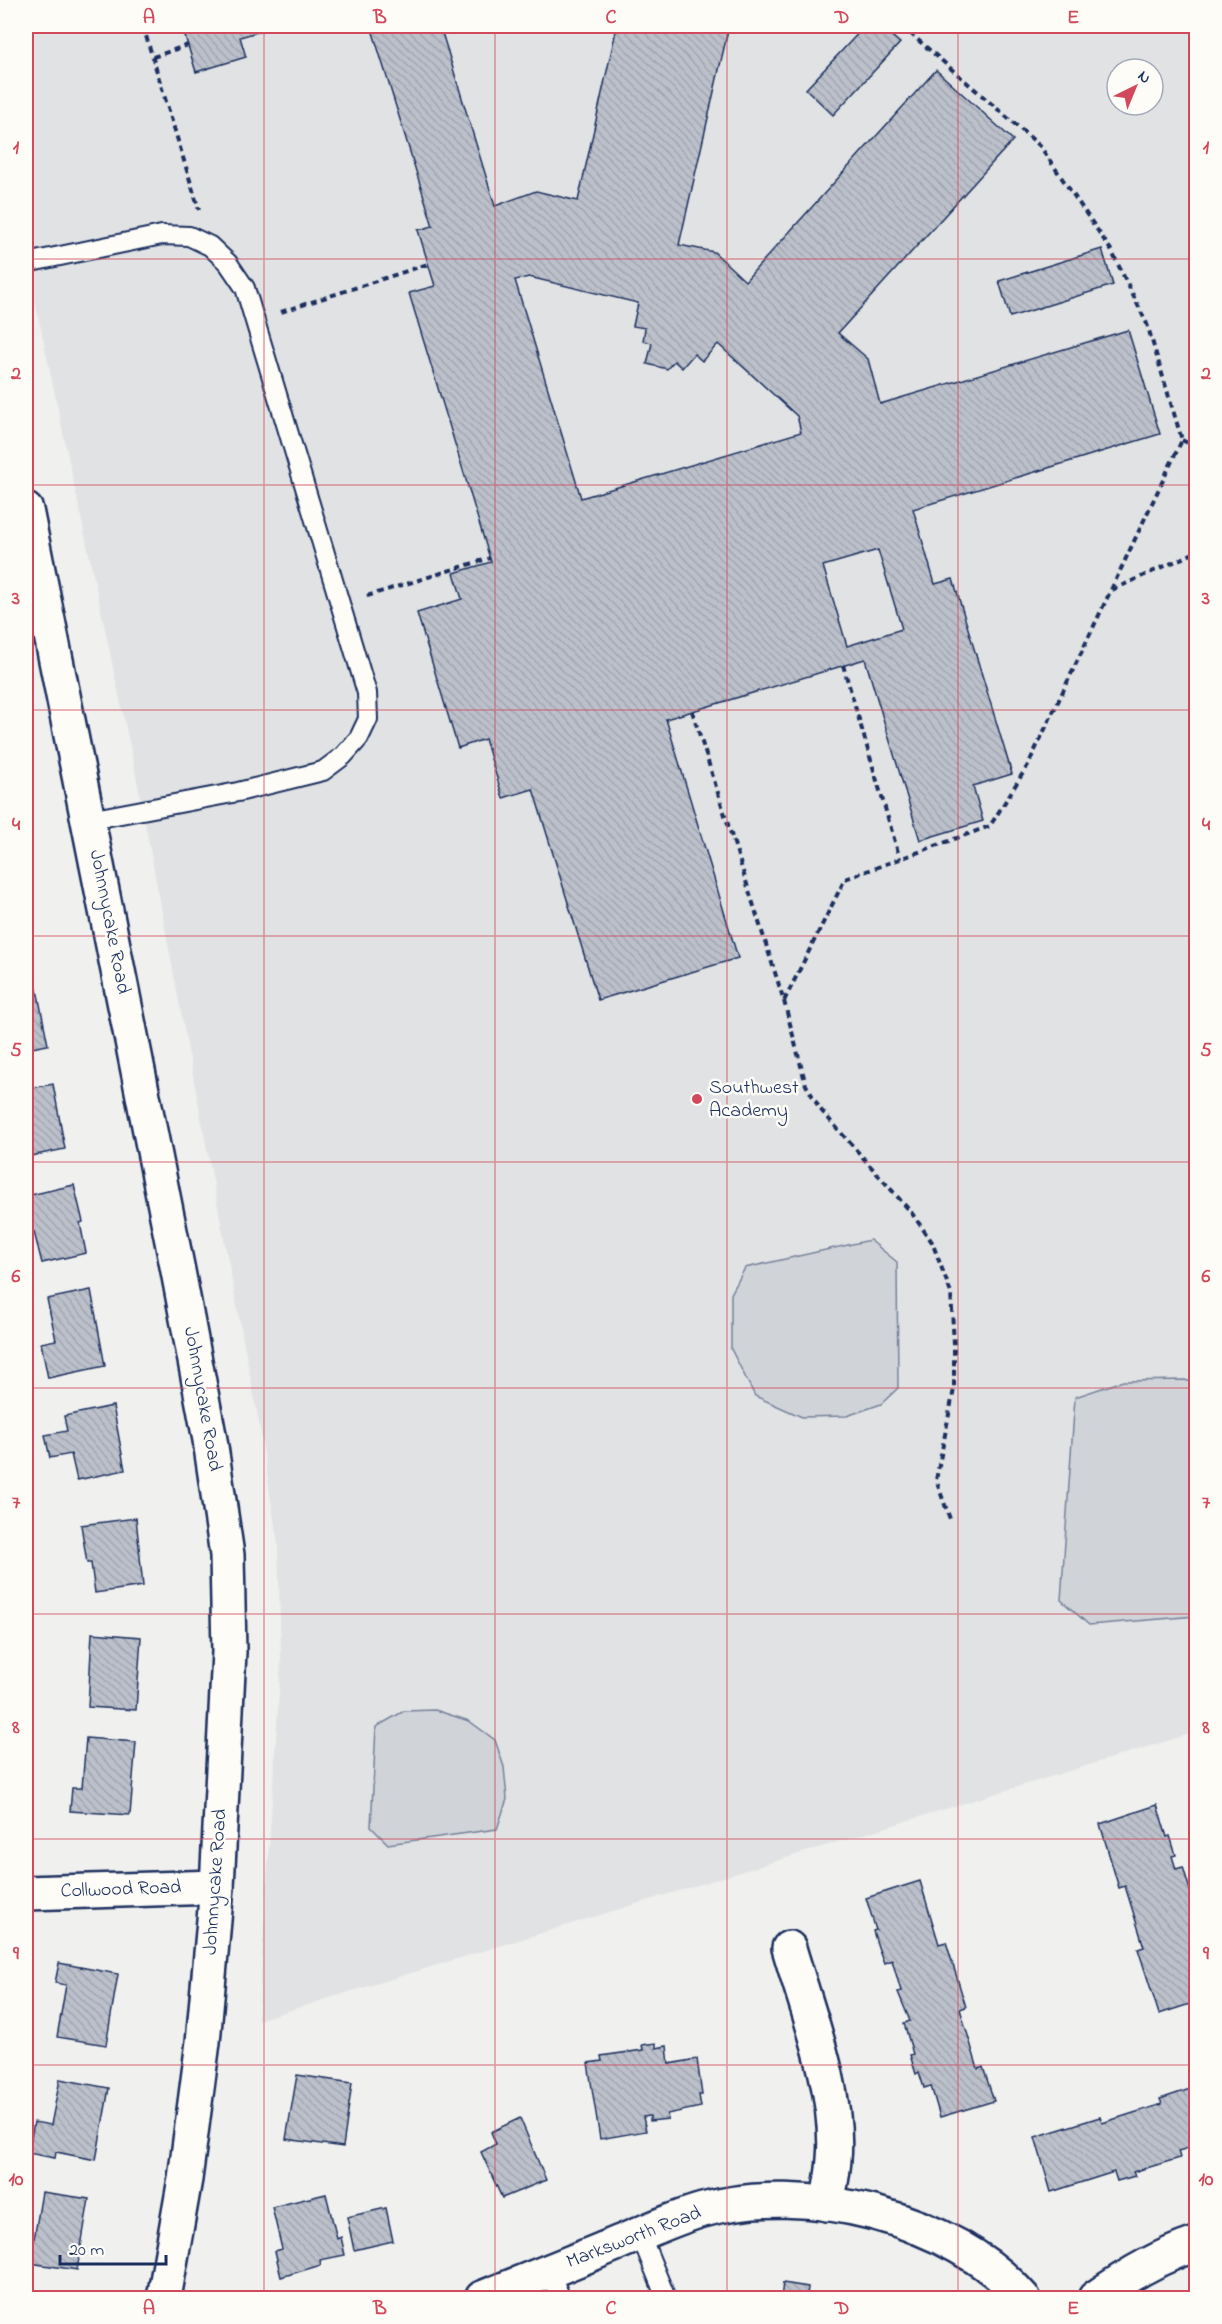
<svg xmlns="http://www.w3.org/2000/svg" width="1222" height="2324" viewBox="0 0 1222 2324" font-family="'Indie Flower',sans-serif">
  <style>
    .built { fill: #e0e2e3; fill-rule: evenodd }
    .pitch { fill: #d0d3d8; stroke: #76819b; stroke-width: 1.5 }
    .building { fill: url(#building-back-hatch); stroke: #1b2f5e; stroke-width: 1.5; fill-rule: evenodd }
    .lines { fill: none; stroke-linecap: round; stroke-linejoin: round }
    .lane-casing { stroke: #1b2f5e; stroke-width: 22 }
    .street-casing { stroke: #1b2f5e; stroke-width: 38 }
    .secondary-casing { stroke: #1b2f5e; stroke-width: 38 }
    .path { stroke: #1b2f5e; stroke-width: 4; stroke-dasharray: 6 4.5; stroke-linecap: butt }
    .lane { stroke: #fdfcf7; stroke-width: 18 }
    .street { stroke: #fdfcf7; stroke-width: 33 }
    .secondary { stroke: #fdfcf7; stroke-width: 33 }
    .grid { fill: none; stroke: #d1495b; stroke-width: 1.5; stroke-opacity: 0.55 }
    .poi-dot { fill: #d1495b; stroke: #fdfcf7; stroke-width: 2 }
    .labels { text-anchor: middle; dominant-baseline: central; stroke-width: 5; stroke-linejoin: round; paint-order: stroke }
    .street-label { font-size: 20px; fill: #1b2f5e; stroke: #fdfcf7 }
    .poi-label { font-size: 20px; fill: #1b2f5e; stroke: #fdfcf7; text-anchor: start }
    .neatline { fill: none; stroke: #d1495b; stroke-width: 2 }
    .grid-label { font-size: 20px; text-anchor: middle; font-weight: bold; fill: #d1495b }
  </style>
  <defs>
    <pattern id="building-back-hatch" width="6" height="6" patternUnits="userSpaceOnUse" patternTransform="scale(1.5)"><rect width="6" height="6" fill="#bbc0ca"/><path d="M-1 5l2 2M0 0l6 6M5-1l2 2" fill="none" stroke="#a0a5b0"/></pattern>
  </defs>
  <rect width="100%" height="100%" fill="#f0f0ee"/>
  <filter id="ink" filterUnits="userSpaceOnUse"><feTurbulence type="fractalNoise" baseFrequency=".0167" numOctaves="2"/><feDisplacementMap in="SourceGraphic" scale="12" xChannelSelector="R" yChannelSelector="G"/><feConvolveMatrix kernelMatrix="1 2 1 2 8 2 1 2 1" color-interpolation-filters="sRGB"/></filter>
  <g filter="url(#ink)">
    <!-- built -->
    <path class="built" d="M 26,26 L 1196,26 L 1196,1732 L 258,2020 L 281,1661 L 278,1545 L 260,1428 L 135,770 L 26,259 ZM 1117,69 L 1153,69 L 1153,105 L 1117,105 Z"/>
    <!-- pitch -->
    <g class="pitch">
      <path d="M 870,1240 L 897,1262 L 898,1388 L 881,1404 L 847,1416 L 802,1417 L 755,1396 L 731,1349 L 731,1294 L 745,1268 Z"/>
      <path d="M 1185,1380 L 1196,1384 L 1196,1616 L 1089,1625 L 1061,1600 L 1075,1397 L 1123,1381 Z"/>
      <path d="M 435,1710 L 469,1721 L 495,1740 L 504,1767 L 507,1799 L 497,1829 L 388,1844 L 371,1827 L 376,1727 L 404,1711 Z"/>
    </g>
    <!-- building -->
    <g class="building">
      <path d="M 182,26 L 278,26 L 240,37 L 246,57 L 196,72 Z"/>
      <path d="M 371,26 L 440,26 L 495,206 L 536,191 L 578,201 L 617,26 L 729,26 L 679,245 L 714,252 L 745,281 L 936,70 L 1013,140 L 838,333 L 868,359 L 880,404 L 1128,330 L 1160,434 L 913,509 L 935,584 L 953,579 L 1012,774 L 973,786 L 983,821 L 920,840 L 865,659 L 666,719 L 738,958 L 598,1000 L 533,789 L 503,798 L 485,739 L 458,748 L 417,613 L 462,599 L 454,573 L 491,562 L 409,293 L 435,286 L 418,230 L 433,226 ZM 529,277 L 638,303 L 633,326 L 645,328 L 643,341 L 652,343 L 647,364 L 667,369 L 674,361 L 682,368 L 694,354 L 702,361 L 718,344 L 797,416 L 801,432 L 581,498 L 515,280 ZM 878,550 L 902,629 L 847,646 L 823,566 Z"/>
      <path d="M 865,26 L 880,26 L 900,43 L 833,115 L 806,89 Z"/>
      <path d="M 1102,249 L 1113,285 L 1010,317 L 999,281 Z"/>
      <path d="M 33,969 L 48,1045 L 26,1049 L 26,971 Z"/>
      <path d="M 53,1084 L 65,1149 L 26,1157 L 26,1089 Z"/>
      <path d="M 74,1185 L 83,1222 L 80,1223 L 86,1253 L 42,1263 L 34,1232 L 30,1233 L 26,1216 L 26,1196 Z"/>
      <path d="M 91,1290 L 105,1366 L 48,1378 L 41,1343 L 56,1340 L 47,1299 Z"/>
      <path d="M 113,1406 L 125,1470 L 77,1480 L 71,1454 L 50,1458 L 45,1435 L 67,1431 L 64,1416 Z"/>
      <path d="M 136,1518 L 143,1586 L 95,1593 L 91,1563 L 87,1563 L 81,1525 Z"/>
      <path d="M 92,1633 L 141,1637 L 136,1710 L 88,1707 Z"/>
      <path d="M 86,1738 L 136,1742 L 130,1815 L 70,1811 L 72,1788 L 82,1788 Z"/>
      <path d="M 1157,1805 L 1167,1837 L 1170,1836 L 1176,1855 L 1172,1856 L 1176,1869 L 1183,1867 L 1196,1910 L 1196,2002 L 1159,2014 L 1138,1949 L 1144,1947 L 1125,1886 L 1119,1888 L 1100,1824 Z"/>
      <path d="M 920,1881 L 939,1944 L 946,1942 L 966,2007 L 960,2009 L 978,2069 L 983,2067 L 994,2101 L 940,2117 L 931,2086 L 924,2088 L 919,2072 L 916,2074 L 910,2055 L 913,2054 L 904,2023 L 910,2021 L 898,1992 L 901,1991 L 892,1960 L 884,1963 L 878,1947 L 873,1931 L 876,1930 L 866,1898 Z"/>
      <path d="M 59,1963 L 118,1974 L 106,2045 L 57,2037 L 66,1985 L 55,1983 Z"/>
      <path d="M 656,2043 L 656,2048 L 667,2046 L 669,2064 L 697,2059 L 702,2095 L 699,2095 L 701,2107 L 667,2114 L 668,2119 L 650,2121 L 650,2116 L 643,2117 L 646,2131 L 600,2139 L 588,2063 L 602,2061 L 601,2056 L 643,2050 L 642,2045 Z"/>
      <path d="M 297,2075 L 352,2083 L 343,2147 L 286,2139 Z"/>
      <path d="M 60,2079 L 109,2088 L 96,2160 L 56,2152 L 55,2158 L 28,2153 L 34,2122 L 51,2125 Z"/>
      <path d="M 1196,2087 L 1196,2146 L 1178,2151 L 1180,2158 L 1133,2172 L 1135,2176 L 1117,2181 L 1114,2172 L 1051,2192 L 1035,2137 L 1100,2117 L 1102,2123 L 1162,2104 L 1160,2099 Z"/>
      <path d="M 520,2118 L 546,2180 L 502,2198 L 481,2152 L 496,2144 L 491,2132 Z"/>
      <path d="M 42,2192 L 89,2199 L 77,2270 L 30,2263 Z"/>
      <path d="M 326,2194 L 337,2239 L 341,2237 L 345,2255 L 320,2260 L 321,2265 L 281,2277 L 275,2251 L 282,2249 L 272,2207 Z"/>
      <path d="M 386,2208 L 393,2241 L 354,2250 L 347,2217 Z"/>
      <path d="M 783,2283 L 808,2287 L 807,2296 L 823,2298 L 781,2298 Z"/>
    </g>
    <g class="lines">
      <!-- lane casing -->
      <g class="lane-casing">
        <g id="lane">
          <path d="M 26,263 L 162,235 L 189,236 L 210,246 L 228,263 L 245,288 L 367,693 L 368,719 L 359,738 L 343,756 L 323,771 L 238,792 L 89,820"/>
          <path d="M 640,2234 L 666,2298"/>
          <path d="M 549,2272 L 561,2298"/>
        </g>
      </g>
      <!-- street casing -->
      <g class="street-casing">
        <g id="street">
          <path d="M 26,1893 L 217,1887"/>
          <path d="M 789,1948 C 807,2010 840,2093 834,2159 C 833,2174 830,2189 827,2204"/>
          <path d="M 482,2298 C 527,2280 573,2262 618,2243 C 645,2232 674,2218 703,2210 C 804,2181 954,2218 1023,2298"/>
          <path d="M 1095,2298 C 1126,2276 1160,2256 1196,2244"/>
        </g>
      </g>
      <!-- secondary casing -->
      <g class="secondary-casing">
        <path id="secondary" d="M 26,510 L 178,1271 L 210,1440 L 227,1555 L 229,1652 L 217,1887 L 203,2042 L 185,2179 L 164,2298"/>
      </g>
      <!-- path -->
      <g class="path">
        <path d="M 143,26 L 199,210"/>
        <path d="M 153,57 L 188,45"/>
        <path d="M 281,312 L 428,264"/>
        <path d="M 1182,440 L 1196,447"/>
        <path d="M 1112,590 L 1196,552"/>
        <path d="M 367,596 L 490,558"/>
        <path d="M 843,665 L 900,859"/>
        <path d="M 692,711 L 784,1001 L 845,879 L 990,826 L 1028,765 L 1182,440 L 1147,324 L 1111,250 L 1040,146 L 902,26"/>
        <path d="M 784,1001 L 806,1085 L 820,1109 L 911,1212 L 932,1242 L 951,1293 L 954,1344 L 954,1389 L 936,1480 L 950,1519"/>
      </g>
      <!-- lane -->
      <use href="#lane" class="lane"/>
      <!-- street -->
      <use href="#street" class="street"/>
      <!-- secondary -->
      <use href="#secondary" class="secondary"/>
    </g>
  </g>
  <!-- grid -->
  <path class="grid" d="M 264,26 L 264,2298M 495,26 L 495,2298M 727,26 L 727,2298M 958,26 L 958,2298M 26,259 L 1196,259M 26,485 L 1196,485M 26,710 L 1196,710M 26,936 L 1196,936M 26,1162 L 1196,1162M 26,1388 L 1196,1388M 26,1614 L 1196,1614M 26,1839 L 1196,1839M 26,2065 L 1196,2065"/>
  <!-- markers -->
  <circle class="poi-dot" cx="697" cy="1099" r="6"/>
  <g class="labels">
    <!-- street labels -->
    <g class="street-label">
      <text transform="translate(109 922) rotate(79)">Johnnycake Road</text>
      <text transform="translate(202 1399) rotate(80)">Johnnycake Road</text>
      <text transform="translate(216 1882) rotate(-86)">Johnnycake Road</text>
      <text transform="translate(121 1890) rotate(-2)">Collwood Road</text>
      <text transform="translate(634 2238) rotate(-21)">Marksworth Road</text>
    </g>
    <!-- poi labels -->
    <g class="poi-label">
      <text x="709" y="1088">Southwest<tspan x="709" dy="23">Academy</tspan></text>
    </g>
  </g>
  <!-- margin -->
  <rect width="1222" height="2324" fill="none" stroke="#fdfcf7" stroke-width="66"/>
  <!-- north arrow -->
  <g transform="translate(1135 87) rotate(43)"><circle r="28" fill="#fdfcf7" stroke="#a3aaba" stroke-width="1.5"/>
  <path d="M0-4.5L10 22L0 15L-10 22Z" fill="#d1495b"/>
  <text y="-9" font-size="16" font-weight="bold" text-anchor="middle" fill="#1b2f5e">N</text>
  </g>
  <!-- scale -->
  <path d="M60 2255v9h106v-9" fill="none" stroke="#1b2f5e" stroke-width="3"/>
  <text x="69" y="2255" font-size="18" fill="#1b2f5e" stroke="#fdfcf7" stroke-width="4.5" paint-order="stroke">20 m</text>
  <rect x="33" y="33" width="1156" height="2258" class="neatline"/>
  <g class="grid-label">
    <text x="149" y="23">A</text>
    <text x="380" y="23">B</text>
    <text x="611" y="23">C</text>
    <text x="842" y="23">D</text>
    <text x="1073" y="23">E</text>
    <text x="16" y="153">1</text>
    <text x="1206" y="153">1</text>
    <text x="16" y="379">2</text>
    <text x="1206" y="379">2</text>
    <text x="16" y="604">3</text>
    <text x="1206" y="604">3</text>
    <text x="16" y="830">4</text>
    <text x="1206" y="830">4</text>
    <text x="16" y="1056">5</text>
    <text x="1206" y="1056">5</text>
    <text x="16" y="1282">6</text>
    <text x="1206" y="1282">6</text>
    <text x="16" y="1508">7</text>
    <text x="1206" y="1508">7</text>
    <text x="16" y="1733">8</text>
    <text x="1206" y="1733">8</text>
    <text x="16" y="1959">9</text>
    <text x="1206" y="1959">9</text>
    <text x="16" y="2185">10</text>
    <text x="1206" y="2185">10</text>
    <text x="149" y="2314">A</text>
    <text x="380" y="2314">B</text>
    <text x="611" y="2314">C</text>
    <text x="842" y="2314">D</text>
    <text x="1073" y="2314">E</text>
  </g>
</svg>
